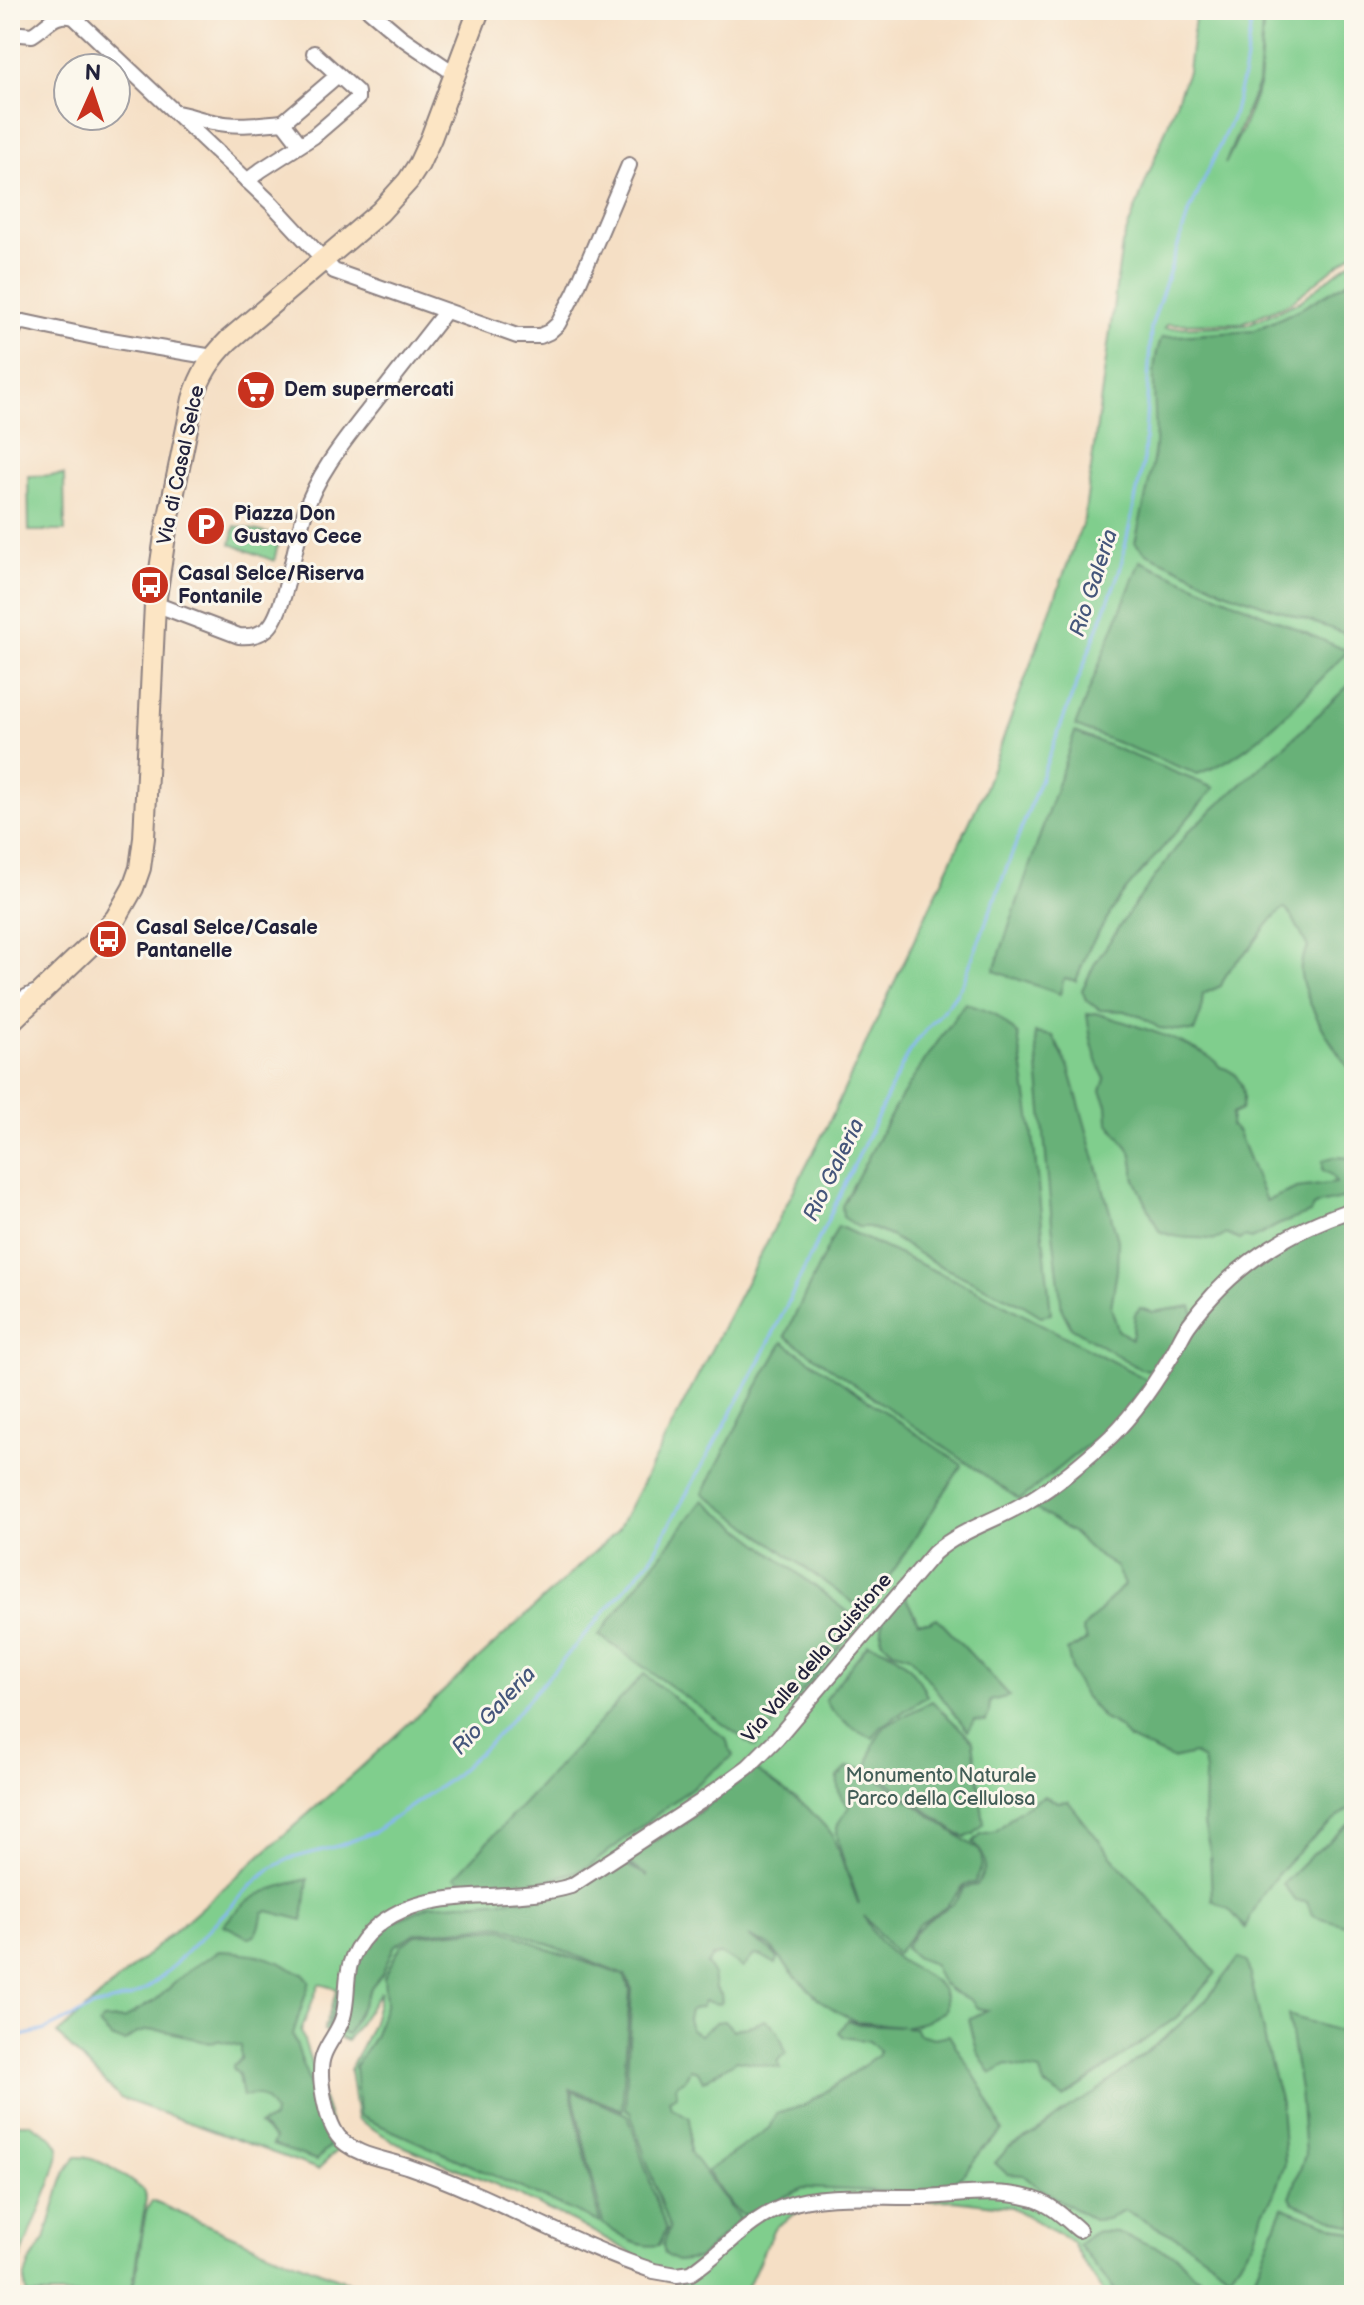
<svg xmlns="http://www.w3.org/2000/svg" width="1364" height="2305" viewBox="0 0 1364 2305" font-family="'Balsamiq Sans',sans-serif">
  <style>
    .green { fill: #80ce8d; stroke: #517864; stroke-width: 2 }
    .forest { fill: #68b178; stroke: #456a5a; stroke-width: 2 }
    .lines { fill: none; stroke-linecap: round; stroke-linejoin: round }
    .stream { stroke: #87b7f3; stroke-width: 3 }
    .minor-casing { stroke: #8c8080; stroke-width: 18 }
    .secondary-casing { stroke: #8c8080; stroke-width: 24 }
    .minor { stroke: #fff; stroke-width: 14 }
    .secondary { stroke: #fce5c4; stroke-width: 20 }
    .labels { text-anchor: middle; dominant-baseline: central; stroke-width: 6; stroke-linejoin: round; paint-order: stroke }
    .poi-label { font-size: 20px; font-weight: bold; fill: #22223b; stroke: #fbf7ec; text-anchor: start }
    .street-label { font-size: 20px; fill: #22223b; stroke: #fbf7ec }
    .park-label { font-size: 20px; fill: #435e58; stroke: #fbf7ec }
    .water-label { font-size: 22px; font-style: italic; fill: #45567b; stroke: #fbf7ec }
  </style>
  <rect width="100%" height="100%" fill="#fbf7ec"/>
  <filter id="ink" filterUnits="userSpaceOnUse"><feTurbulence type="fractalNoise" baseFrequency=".0125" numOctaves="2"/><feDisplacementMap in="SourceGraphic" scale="16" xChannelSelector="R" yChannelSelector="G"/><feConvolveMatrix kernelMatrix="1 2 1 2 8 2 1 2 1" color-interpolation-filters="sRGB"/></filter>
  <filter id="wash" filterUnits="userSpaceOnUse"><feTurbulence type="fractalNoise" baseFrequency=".006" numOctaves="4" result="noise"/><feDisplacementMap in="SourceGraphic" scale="32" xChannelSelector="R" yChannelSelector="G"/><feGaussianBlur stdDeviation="1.8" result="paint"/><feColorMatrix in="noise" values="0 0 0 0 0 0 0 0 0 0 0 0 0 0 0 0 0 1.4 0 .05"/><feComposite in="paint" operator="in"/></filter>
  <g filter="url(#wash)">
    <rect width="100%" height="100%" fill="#f5dfc5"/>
    <!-- green -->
    <g class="green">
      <path d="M 1196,10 L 1263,10 L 1258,84 L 1225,164 L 1242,130 L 1259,86 L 1264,10 L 1354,10 L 1354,252 L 1290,303 L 1242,323 L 1167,324 L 1165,328 L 1246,325 L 1299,302 L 1354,259 L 1354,2295 L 1105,2295 L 1085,2265 L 1072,2242 L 1011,2207 L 953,2200 L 810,2204 L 774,2228 L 744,2295 L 714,2295 L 665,2279 L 632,2253 L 594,2232 L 497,2185 L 398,2144 L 357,2119 L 350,2070 L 372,2025 L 381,1991 L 347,2041 L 324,2030 L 337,1989 L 319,1984 L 301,2031 L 339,2149 L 318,2169 L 120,2098 L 57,2034 L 358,1770 L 618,1530 L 829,1122 L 983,793 L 1084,519 L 1122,244 L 1188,71 Z"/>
      <path d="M 64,475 L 65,531 L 29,531 L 28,476 Z"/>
      <path d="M 235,526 L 280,536 L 274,561 L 231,544 Z"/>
      <path d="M 10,2123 L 29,2123 L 53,2138 L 59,2147 L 58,2159 L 51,2182 L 10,2284 Z"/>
      <path d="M 76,2157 C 99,2155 125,2177 143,2190 L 146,2198 L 131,2295 L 27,2295 L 24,2280 L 30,2262 L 45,2239 L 65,2172 Z"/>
      <path d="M 152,2201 L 275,2254 L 384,2295 L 133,2295 L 146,2210 Z"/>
    </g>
    <!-- forest -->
    <g class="forest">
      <path d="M 1354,278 L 1354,345 L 1351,352 L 1354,353 L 1354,633 L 1352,636 L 1224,591 L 1194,575 L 1146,553 L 1135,543 C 1142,510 1152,477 1155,444 C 1158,408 1147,371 1162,337 L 1253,331 L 1300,309 Z"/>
      <path d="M 1140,561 L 1348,651 C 1307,692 1254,757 1197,774 L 1075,726 Z"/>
      <path d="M 1354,680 L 1354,953 L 1349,957 L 1354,992 L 1354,1073 C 1336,1056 1297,990 1301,965 C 1301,959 1306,953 1308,947 C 1300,934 1295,917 1284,908 C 1269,919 1261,935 1249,949 C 1235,964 1229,966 1221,986 L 1203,994 L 1201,1013 L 1194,1032 L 1159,1028 L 1142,1017 L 1125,1011 L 1100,1010 L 1086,1000 L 1082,990 L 1094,965 L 1127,915 L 1188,832 L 1302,730 Z"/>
      <path d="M 1075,732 L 1214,788 L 1121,896 L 1089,948 L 1076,981 L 1064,978 L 1060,994 L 994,971 Z"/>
      <path d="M 965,1003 L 995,1014 L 1018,1035 L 1033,1136 L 1051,1314 L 1041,1316 L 1023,1305 L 938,1265 L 890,1236 L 869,1227 L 858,1227 L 843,1217 L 842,1206 L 895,1107 L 925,1060 Z"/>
      <path d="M 1095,1013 C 1123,1022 1206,1045 1220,1067 C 1240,1071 1247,1091 1241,1110 L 1232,1114 L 1231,1126 L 1238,1132 L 1266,1201 L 1297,1188 L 1336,1183 L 1331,1175 L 1323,1170 L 1323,1160 L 1334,1157 L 1354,1158 L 1354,1196 L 1319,1204 L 1313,1207 L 1310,1213 L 1278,1225 L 1252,1239 L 1244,1237 L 1239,1240 L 1226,1234 C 1214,1244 1207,1237 1193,1238 C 1180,1238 1172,1236 1159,1231 L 1134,1177 L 1134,1167 L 1131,1152 L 1108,1122 L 1107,1105 L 1101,1091 L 1105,1079 C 1094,1058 1090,1037 1087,1014 Z"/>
      <path d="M 1035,1033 L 1053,1036 L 1069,1068 L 1118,1240 L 1117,1271 L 1111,1307 L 1118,1330 L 1132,1339 L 1135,1314 L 1140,1308 L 1152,1312 L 1191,1306 L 1194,1314 L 1168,1355 L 1152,1370 L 1140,1369 L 1071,1327 L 1062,1310 L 1052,1224 Z"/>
      <path d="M 1354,1215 L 1354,1805 C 1323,1829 1294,1852 1270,1884 C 1260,1897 1253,1913 1245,1928 L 1230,1910 L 1212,1900 L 1210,1851 L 1204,1825 L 1205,1771 L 1203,1761 L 1194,1754 L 1172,1759 L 1129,1739 L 1119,1727 L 1104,1719 L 1084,1696 L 1074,1677 L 1067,1651 L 1087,1640 L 1082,1630 L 1124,1585 L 1116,1567 L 1094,1553 L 1073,1533 L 1031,1506 L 1080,1469 L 1190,1330 L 1235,1278 L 1294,1241 L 1322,1227 Z"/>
      <path d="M 838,1226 L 976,1290 L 1148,1380 L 1112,1428 L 1078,1452 L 1020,1500 L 785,1336 Z"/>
      <path d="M 783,1342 L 962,1465 L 896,1567 L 864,1611 L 703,1493 L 756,1389 Z"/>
      <path d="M 703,1500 L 861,1622 L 755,1747 L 599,1635 Z"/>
      <path d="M 904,1594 L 918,1622 L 929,1622 L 937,1618 L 1010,1696 L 990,1701 L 989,1713 L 986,1721 L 975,1720 L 968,1731 L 910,1656 L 893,1651 L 881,1640 L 883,1620 Z"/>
      <path d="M 868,1644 C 897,1650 916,1669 927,1696 L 882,1726 L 873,1738 C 859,1733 829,1713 825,1699 Z"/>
      <path d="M 644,1674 L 726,1739 L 733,1756 L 588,1867 C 570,1874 551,1881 531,1883 C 523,1884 514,1883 505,1883 C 484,1883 474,1889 455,1877 Z"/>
      <path d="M 932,1701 L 973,1741 L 984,1824 L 974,1834 L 966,1837 L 958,1834 L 881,1777 L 870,1774 L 867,1768 L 874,1743 L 885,1726 Z"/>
      <path d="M 848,1767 L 864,1769 L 869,1777 L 880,1780 L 980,1851 C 985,1863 980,1872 975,1883 L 965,1884 L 946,1907 L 918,1925 L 909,1939 L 896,1954 L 864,1916 C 871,1932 885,1949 899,1960 C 917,1973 952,1979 945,2011 L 925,2022 L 904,2027 L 915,2028 L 919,2034 L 934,2038 L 949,2035 L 984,2091 L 1003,2131 L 983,2149 L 966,2171 L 945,2190 L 902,2192 L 803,2188 L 743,2216 L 731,2205 L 707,2171 L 769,2128 L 776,2114 L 806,2105 L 879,2055 L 879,2050 L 869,2041 L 844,2037 L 839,2032 L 847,2020 L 859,2024 L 902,2026 L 857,2022 L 840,2013 L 821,2001 L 796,1977 L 770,1946 L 748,1936 L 770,1950 L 778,1958 L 776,1964 L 762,1956 L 754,1955 L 743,1968 L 721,1954 L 712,1957 L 707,1964 L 713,1973 L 715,1988 L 721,1994 L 722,2002 L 718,2004 L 704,2001 L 701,2007 L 690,2010 L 688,2019 L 691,2030 L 700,2035 L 716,2022 L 725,2021 L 733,2030 C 745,2025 754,2027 764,2020 C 779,2025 781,2040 786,2053 L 778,2061 L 780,2068 L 737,2060 L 703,2081 L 698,2071 L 690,2069 L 685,2079 L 676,2085 L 677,2095 L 669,2099 L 671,2107 L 690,2118 L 690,2152 L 740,2220 L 698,2259 L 677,2261 L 665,2254 L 663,2245 L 669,2228 L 630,2112 L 625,2109 L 632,1989 L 625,1975 L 624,1975 L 630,1989 L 622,2110 L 570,2089 L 600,2223 L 359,2116 L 355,2067 L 374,2037 L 386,2003 L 384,1977 L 401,1945 L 416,1935 L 501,1928 L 547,1949 L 623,1975 L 501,1925 L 414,1934 L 395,1945 L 382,1974 L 372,1986 L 347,2035 L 328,2027 L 342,1986 L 376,1930 L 430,1905 L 525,1899 L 619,1861 L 648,1876 L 626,1862 L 643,1847 L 681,1826 L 754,1769 L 807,1807 L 832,1834 L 859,1905 C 854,1882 837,1853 837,1829 C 837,1820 846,1815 849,1806 C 839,1798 837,1790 838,1777 Z"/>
      <path d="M 1044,1796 L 1058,1802 L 1068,1801 L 1113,1858 L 1216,1973 L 1177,2017 L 1064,2098 L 1044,2085 L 1040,2071 L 1007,2065 L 991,2074 L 977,2051 L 969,2019 L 987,2010 L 977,2008 C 969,1993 957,1998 946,1987 C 939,1981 936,1973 933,1964 L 917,1958 L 905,1948 L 916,1931 L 932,1917 L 953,1904 L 965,1887 L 977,1885 C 988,1865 989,1860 973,1842 L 981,1834 L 996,1831 L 1020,1810 Z"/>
      <path d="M 1354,1820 L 1354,1928 L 1312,1915 L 1307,1902 L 1296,1901 L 1283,1884 L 1310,1857 Z"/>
      <path d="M 308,1879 L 303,1920 L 268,1911 L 263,1912 C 260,1923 261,1933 249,1938 L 224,1925 C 248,1893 272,1888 308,1879 Z"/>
      <path d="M 219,1951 C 240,1951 259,1954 279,1962 C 288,1966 292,1972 303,1973 L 310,1981 L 293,2034 L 330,2147 L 316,2160 L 272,2145 L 275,2139 L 259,2125 L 273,2119 L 274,2112 C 267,2099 258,2090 243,2097 L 239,2075 L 233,2068 L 233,2065 L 241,2059 L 241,2046 L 217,2040 L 209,2043 C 181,2036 150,2019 125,2041 L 113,2039 L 99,2025 L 103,2020 L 123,2019 L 157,1999 L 189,1970 Z"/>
      <path d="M 1238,1958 L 1247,1962 L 1269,2058 L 1281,2103 L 1285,2163 L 1273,2196 L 1263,2212 L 1254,2241 L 1230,2274 L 1180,2239 L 1124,2210 L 1107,2219 L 1093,2220 L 1036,2186 L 1023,2175 L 1007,2174 L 995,2163 L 1008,2148 L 1037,2132 L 1070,2107 L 1095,2093 L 1168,2035 L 1207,1999 Z"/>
      <path d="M 1288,2015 L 1354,2036 L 1354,2228 L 1294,2203 L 1290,2198 L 1305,2155 L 1300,2090 Z"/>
      <path d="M 572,2091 L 628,2115 L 666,2230 L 659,2245 C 637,2249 621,2236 603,2224 Z"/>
      <path d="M 1283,2207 L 1354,2234 L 1354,2295 L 1247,2295 Z"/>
      <path d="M 1096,2231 L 1117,2232 L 1176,2255 L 1193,2274 L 1222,2289 L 1225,2295 L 1119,2295 L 1078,2245 Z"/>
    </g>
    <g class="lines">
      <!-- stream -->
      <path class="stream" d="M 10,2039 L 45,2030 L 93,2007 L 130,1997 L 146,1989 L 168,1971 L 251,1886 L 272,1868 L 289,1859 L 341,1845 L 374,1832 L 449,1780 L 493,1740 L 650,1560 L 760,1361 L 906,1057 C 922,1029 950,1009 964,980 L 1120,570 L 1144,459 L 1151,327 L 1188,215 L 1233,116 L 1244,72 L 1253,10"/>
    </g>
  </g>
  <g filter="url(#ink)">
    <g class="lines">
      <!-- minor casing -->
      <g class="minor-casing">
        <g id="minor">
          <path d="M 369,10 L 401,37 L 455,74"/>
          <path d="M 10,33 L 32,35 C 47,26 55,11 74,17 L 272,204 L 334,271 L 517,336 L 540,336 L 549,332 L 558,324 L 575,292 L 629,165"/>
          <path d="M 176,113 C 189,115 200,120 213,122 C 237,127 260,124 283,122 L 300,144"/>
          <path d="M 283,122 L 338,75"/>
          <path d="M 247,181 L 261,170 L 314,136 L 357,99 L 357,92 L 314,53"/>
          <path d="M 10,337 L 17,323 L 24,322 L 99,338 L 213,357"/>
          <path d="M 155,604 L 239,636 C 250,637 260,635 268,628 C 285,613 296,537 305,512 C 317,474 346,439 370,408 C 395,376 420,344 446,311"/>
          <path d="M 10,1005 L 34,993"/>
          <path d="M 1079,2230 C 1065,2218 1052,2205 1034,2199 C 995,2188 958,2196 919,2197 C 879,2198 822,2192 785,2206 C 748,2219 723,2252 691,2273 L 677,2275 L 654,2271 C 570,2243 493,2196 409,2167 C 387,2159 353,2156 338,2136 C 326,2120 316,2073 324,2054 C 329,2041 339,2031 343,2017 C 347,2003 346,1989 348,1975 C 351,1948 370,1928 393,1915 C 443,1887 516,1903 571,1886 L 700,1802 L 748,1767 L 777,1738 L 934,1553 C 963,1528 999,1520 1030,1500 C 1056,1485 1080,1464 1103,1444 C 1130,1420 1151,1390 1170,1358 C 1177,1348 1181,1336 1188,1326 C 1230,1267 1285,1232 1354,1209"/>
        </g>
      </g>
      <!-- secondary casing -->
      <g class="secondary-casing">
        <path id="secondary" d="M 10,1022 L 95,941 L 116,918 L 133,888 L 140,868 L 144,838 L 155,604 L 165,536 L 193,399 C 200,375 211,358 229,340 L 380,212 L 408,181 L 419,164 L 431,138 L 479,10"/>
      </g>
      <!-- minor -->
      <use href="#minor" class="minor"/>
      <!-- secondary -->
      <use href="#secondary" class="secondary"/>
    </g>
  </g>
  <!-- icons -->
  <defs>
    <g id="supermarket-disc" transform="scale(2)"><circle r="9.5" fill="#c8321e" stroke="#fbf7ec"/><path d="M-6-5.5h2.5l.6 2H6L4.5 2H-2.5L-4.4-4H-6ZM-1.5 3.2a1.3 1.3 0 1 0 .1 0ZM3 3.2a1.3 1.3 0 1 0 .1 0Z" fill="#fff"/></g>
    <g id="parking-disc" transform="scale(2)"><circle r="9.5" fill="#c8321e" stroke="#fbf7ec"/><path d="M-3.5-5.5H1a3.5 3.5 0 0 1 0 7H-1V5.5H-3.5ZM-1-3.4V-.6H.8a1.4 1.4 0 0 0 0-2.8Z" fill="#fff"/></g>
    <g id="bus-disc" transform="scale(2)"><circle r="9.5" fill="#c8321e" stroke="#fbf7ec"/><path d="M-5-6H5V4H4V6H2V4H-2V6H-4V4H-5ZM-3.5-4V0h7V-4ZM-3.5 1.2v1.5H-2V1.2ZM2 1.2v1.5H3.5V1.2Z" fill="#fff"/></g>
  </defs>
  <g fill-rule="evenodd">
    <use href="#supermarket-disc" x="256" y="390"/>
    <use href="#parking-disc" x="206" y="526"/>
    <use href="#bus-disc" x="150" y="585"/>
    <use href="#bus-disc" x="108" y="939"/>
  </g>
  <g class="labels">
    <!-- poi labels -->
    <g class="poi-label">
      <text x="284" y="390">Dem supermercati</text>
      <text x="234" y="514">Piazza Don<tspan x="234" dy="23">Gustavo Cece</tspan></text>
      <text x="178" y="574">Casal Selce/Riserva<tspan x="178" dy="23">Fontanile</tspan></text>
      <text x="136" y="928">Casal Selce/Casale<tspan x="136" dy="23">Pantanelle</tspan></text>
    </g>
    <!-- street labels -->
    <g class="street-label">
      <text transform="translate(181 465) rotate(-78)">Via di Casal Selce</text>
      <text transform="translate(817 1658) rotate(-49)">Via Valle della Quistione</text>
    </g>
    <!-- park labels -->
    <g class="park-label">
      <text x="941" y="1776">Monumento Naturale<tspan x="941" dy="23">Parco della Cellulosa</tspan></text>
    </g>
    <!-- water labels -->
    <g class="water-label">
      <text transform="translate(1094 583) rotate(-72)">Rio Galeria</text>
      <text transform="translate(834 1170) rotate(-64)">Rio Galeria</text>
      <text transform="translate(494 1711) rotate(-47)">Rio Galeria</text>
    </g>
  </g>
  <!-- margin -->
  <rect width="1364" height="2305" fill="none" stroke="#fbf7ec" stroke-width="40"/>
  <!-- north arrow -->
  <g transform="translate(92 92) rotate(3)"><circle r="38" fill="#fbf7ec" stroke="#a4a2a5" stroke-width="2"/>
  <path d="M0-6L14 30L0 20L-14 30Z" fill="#c8321e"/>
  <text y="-12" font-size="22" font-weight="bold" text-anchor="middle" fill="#22223b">N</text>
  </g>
</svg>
